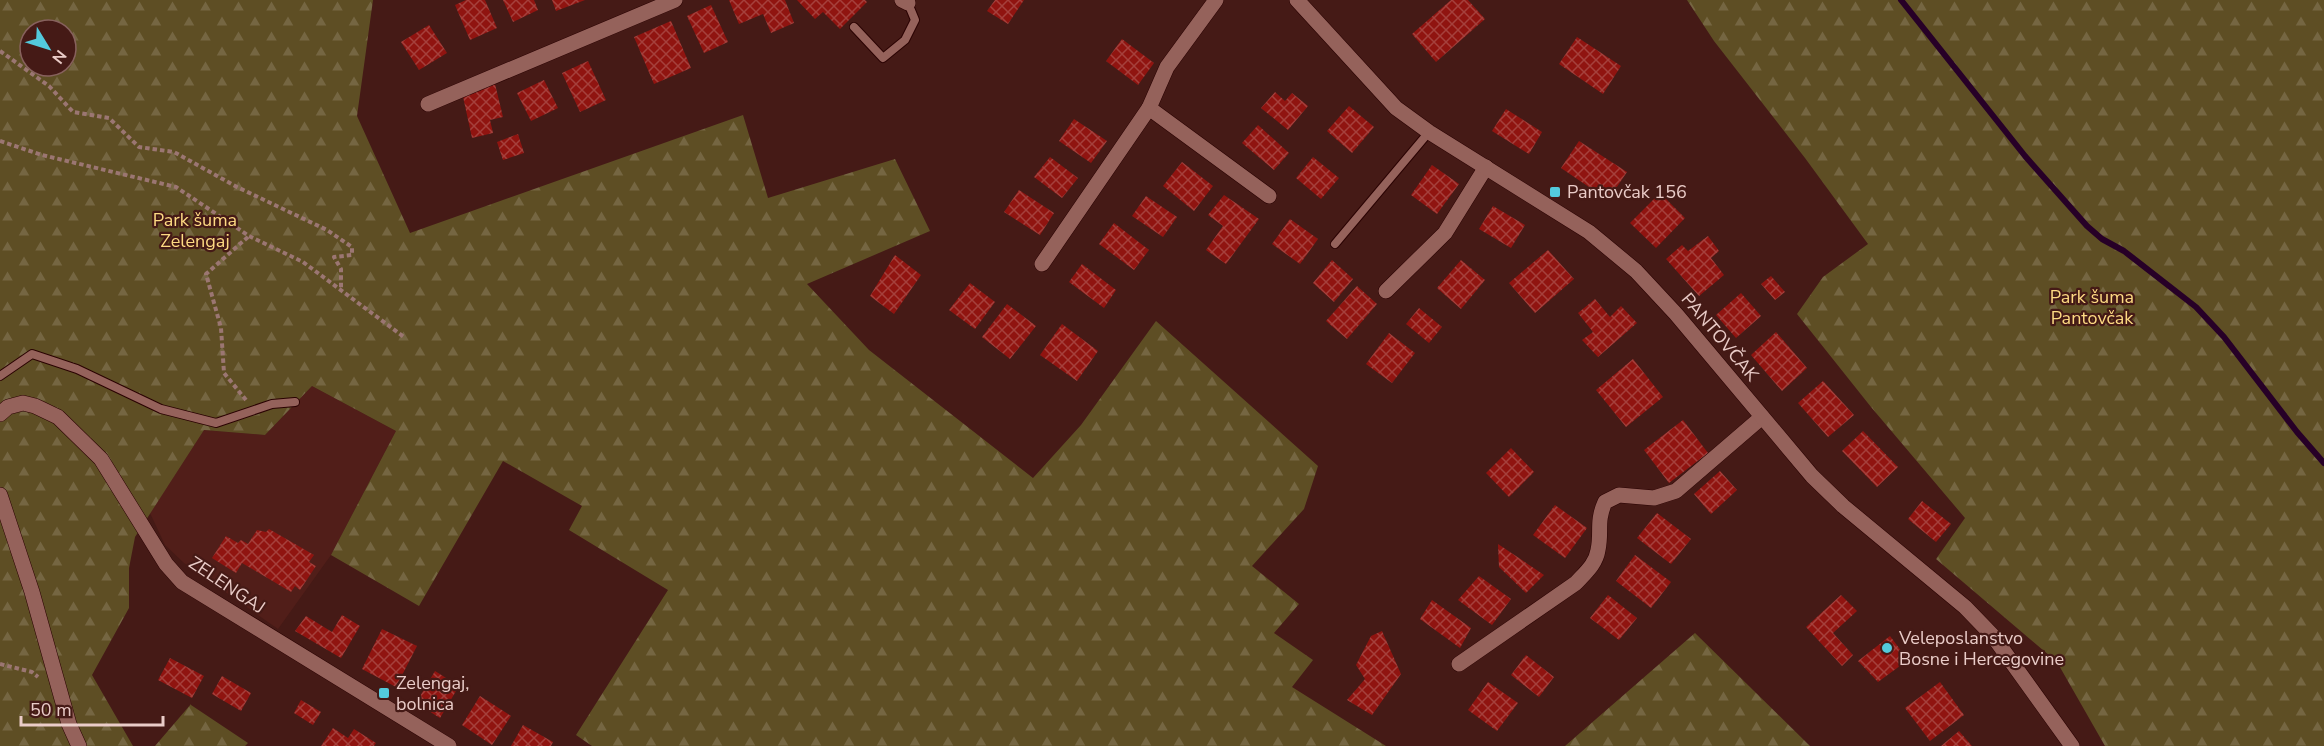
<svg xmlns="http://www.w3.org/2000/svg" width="2324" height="746" viewBox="0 0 2324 746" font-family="'Nunito Sans',sans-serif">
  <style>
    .built { fill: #511e19 }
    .forest { fill: url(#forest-firs); fill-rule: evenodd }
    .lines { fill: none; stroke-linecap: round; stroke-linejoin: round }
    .stream { stroke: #270027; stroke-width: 6 }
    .building { fill: url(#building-cross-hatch) }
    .lane-casing { stroke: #2a0202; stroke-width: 10 }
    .street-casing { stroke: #2a0202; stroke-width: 16 }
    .secondary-casing { stroke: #2a0202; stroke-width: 16 }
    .path { stroke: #9b7672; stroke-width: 4; stroke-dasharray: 4.5 3; stroke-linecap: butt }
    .lane { stroke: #95625b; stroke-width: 8 }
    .street { stroke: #95625b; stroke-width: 15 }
    .secondary { stroke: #95625b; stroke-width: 15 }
    .poi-dot { fill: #53cadc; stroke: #451a16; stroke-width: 2 }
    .labels { text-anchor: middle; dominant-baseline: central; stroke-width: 4.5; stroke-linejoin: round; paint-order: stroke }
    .poi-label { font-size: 18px; fill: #eaccc8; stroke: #451a16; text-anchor: start }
    .park-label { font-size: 18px; fill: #fdda83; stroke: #451a16 }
    .street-label { font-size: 18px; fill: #eaccc8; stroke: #451a16 }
  </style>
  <defs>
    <pattern id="forest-firs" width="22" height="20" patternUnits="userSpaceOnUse" patternTransform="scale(1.5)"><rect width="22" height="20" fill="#5e4e24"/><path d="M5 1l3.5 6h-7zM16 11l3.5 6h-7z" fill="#756642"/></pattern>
    <pattern id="building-cross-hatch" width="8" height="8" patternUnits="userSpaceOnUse" patternTransform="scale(1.5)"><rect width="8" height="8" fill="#901410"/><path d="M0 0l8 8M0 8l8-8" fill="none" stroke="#a5403c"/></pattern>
  </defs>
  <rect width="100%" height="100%" fill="#451a16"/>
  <!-- built -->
  <path class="built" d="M 312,386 L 396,431 L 331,555 L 278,629 L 184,563 L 165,545 L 150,513 L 204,430 L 265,435 Z"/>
  <!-- forest -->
  <g class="forest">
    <path d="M 0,0 L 373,0 L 357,116 L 410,233 L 743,115 L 768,198 L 895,159 L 930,231 L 807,284 L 869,350 L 1033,478 L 1081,425 L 1156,321 L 1318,466 L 1304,509 L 1252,566 L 1299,604 L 1274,633 L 1313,660 L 1292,687 L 1386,746 L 592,746 L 576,735 L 668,590 L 569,530 L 582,506 L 503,461 L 419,606 L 331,555 L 396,431 L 312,386 L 265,435 L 204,430 L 135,537 L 129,568 L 129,608 L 92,675 L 133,746 L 0,746 ZM 30,30 L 66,30 L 66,66 L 30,66 Z"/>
    <path d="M 1687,0 L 2324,0 L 2324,746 L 2105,746 L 2057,662 L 1936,559 L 1965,518 L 1871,407 L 1797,314 L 1823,277 L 1868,244 L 1805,158 L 1714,41 Z"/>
    <path d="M 1695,633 L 1810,746 L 1565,746 Z"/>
    <path d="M 191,704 L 191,705 L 248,743 L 245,746 L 155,746 Z"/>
  </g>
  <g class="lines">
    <!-- stream -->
    <path class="stream" d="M 1901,0 L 2025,156 L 2087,226 L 2102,239 L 2124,251 L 2196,307 L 2224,337 L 2297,432 L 2324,463"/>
  </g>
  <!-- building -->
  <g class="building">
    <path d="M 466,0 L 485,0 L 497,28 L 470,40 L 455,5 Z"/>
    <path d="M 503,0 L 534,0 L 538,10 L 513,22 Z"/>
    <path d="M 552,0 L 585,0 L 556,11 Z"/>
    <path d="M 729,0 L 785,0 L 794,23 L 771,33 L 763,14 L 739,24 Z"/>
    <path d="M 797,0 L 865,0 L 867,2 L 840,29 L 823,12 L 815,19 Z"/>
    <path d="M 995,0 L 1024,0 L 1008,24 L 987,11 Z"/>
    <path d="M 1451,0 L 1468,0 L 1485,19 L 1436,62 L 1412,34 Z"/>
    <path d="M 711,5 L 728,42 L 704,53 L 687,16 Z"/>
    <path d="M 671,21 L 691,68 L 654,84 L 634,37 Z"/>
    <path d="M 429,25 L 447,53 L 419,70 L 401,42 Z"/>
    <path d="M 1577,37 L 1621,66 L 1603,94 L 1559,64 Z"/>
    <path d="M 1122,39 L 1154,63 L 1138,85 L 1106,61 Z"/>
    <path d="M 588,61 L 606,100 L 580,112 L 562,73 Z"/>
    <path d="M 544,80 L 558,108 L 531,121 L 517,93 Z"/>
    <path d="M 495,84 L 503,117 L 490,120 L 493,133 L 472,138 L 462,92 Z"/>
    <path d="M 1275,92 L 1285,101 L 1292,93 L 1308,106 L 1288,130 L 1261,108 Z"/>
    <path d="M 1349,106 L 1374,127 L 1352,153 L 1327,131 Z"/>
    <path d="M 1506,109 L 1542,132 L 1529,154 L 1492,131 Z"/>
    <path d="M 1074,119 L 1107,141 L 1091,163 L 1059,141 Z"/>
    <path d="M 1258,125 L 1289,153 L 1274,170 L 1242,143 Z"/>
    <path d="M 518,134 L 524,153 L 503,160 L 497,142 Z"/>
    <path d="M 1579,141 L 1627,172 L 1608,200 L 1561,168 Z"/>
    <path d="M 1050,157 L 1078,178 L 1062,198 L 1034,177 Z"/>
    <path d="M 1313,157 L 1339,178 L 1321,199 L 1296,178 Z"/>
    <path d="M 1182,162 L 1213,186 L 1194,211 L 1163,186 Z"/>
    <path d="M 1432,165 L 1459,184 L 1437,214 L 1411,195 Z"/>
    <path d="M 1019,190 L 1054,213 L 1040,235 L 1004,212 Z"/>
    <path d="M 1660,193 L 1685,218 L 1656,248 L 1630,223 Z"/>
    <path d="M 1224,195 L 1259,219 L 1226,264 L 1206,250 L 1223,226 L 1208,215 Z"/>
    <path d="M 1146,196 L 1177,217 L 1163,237 L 1132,216 Z"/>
    <path d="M 1493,206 L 1525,225 L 1511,248 L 1479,229 Z"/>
    <path d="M 1290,219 L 1318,239 L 1300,264 L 1272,244 Z"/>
    <path d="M 1114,223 L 1149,250 L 1134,270 L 1099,244 Z"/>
    <path d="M 1708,236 L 1719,251 L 1711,258 L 1724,275 L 1699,296 L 1666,259 L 1682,245 L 1688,251 Z"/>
    <path d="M 1548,250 L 1574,279 L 1535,313 L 1509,283 Z"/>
    <path d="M 895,255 L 921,275 L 894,314 L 870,296 Z"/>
    <path d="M 1332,260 L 1353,279 L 1334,302 L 1313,283 Z"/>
    <path d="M 1461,260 L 1485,280 L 1461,309 L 1437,288 Z"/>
    <path d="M 1082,264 L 1116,290 L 1104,308 L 1069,282 Z"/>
    <path d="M 1771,276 L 1785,292 L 1775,300 L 1761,284 Z"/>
    <path d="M 970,283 L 995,302 L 975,329 L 949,310 Z"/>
    <path d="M 1357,286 L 1377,304 L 1347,339 L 1326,321 Z"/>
    <path d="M 1741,293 L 1761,316 L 1736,338 L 1716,315 Z"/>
    <path d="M 1595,299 L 1610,317 L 1621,306 L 1637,323 L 1598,357 L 1582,340 L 1593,332 L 1578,313 Z"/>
    <path d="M 1007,304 L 1036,326 L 1010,359 L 982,337 Z"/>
    <path d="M 1419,308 L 1442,327 L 1429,343 L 1406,324 Z"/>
    <path d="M 1062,324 L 1098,351 L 1077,381 L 1040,355 Z"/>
    <path d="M 1776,332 L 1807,368 L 1782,391 L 1751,355 Z"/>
    <path d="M 1389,333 L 1415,353 L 1392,383 L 1366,364 Z"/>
    <path d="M 1633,359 L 1663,397 L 1626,427 L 1596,390 Z"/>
    <path d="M 1823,381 L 1854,415 L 1828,437 L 1798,403 Z"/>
    <path d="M 1683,420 L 1708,453 L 1669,483 L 1644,450 Z"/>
    <path d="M 1863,431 L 1898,467 L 1877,487 L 1842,451 Z"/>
    <path d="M 1511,448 L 1534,472 L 1509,497 L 1486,473 Z"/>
    <path d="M 1720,471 L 1737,490 L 1711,514 L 1694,494 Z"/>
    <path d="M 1922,501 L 1951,524 L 1936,542 L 1908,519 Z"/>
    <path d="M 1555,505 L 1587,528 L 1565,558 L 1533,535 Z"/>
    <path d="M 1657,513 L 1691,539 L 1671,564 L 1637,538 Z"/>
    <path d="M 269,529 L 314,555 L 309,562 L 316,566 L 300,590 L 295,586 L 291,592 L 242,563 L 236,573 L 212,558 L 226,536 L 238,543 L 241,540 L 248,544 L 257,530 L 266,532 Z"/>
    <path d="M 1498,544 L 1544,575 L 1526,593 L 1499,567 Z"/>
    <path d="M 1635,555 L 1671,582 L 1651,608 L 1616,581 Z"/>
    <path d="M 1479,576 L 1511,599 L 1492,625 L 1458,600 Z"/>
    <path d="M 1608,595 L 1637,618 L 1619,640 L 1590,618 Z"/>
    <path d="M 1841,595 L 1857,611 L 1833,633 L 1853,655 L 1842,666 L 1806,627 Z"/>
    <path d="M 1432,600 L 1471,628 L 1460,648 L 1420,619 Z"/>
    <path d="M 342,615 L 360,626 L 341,658 L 295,631 L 306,616 L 332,632 Z"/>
    <path d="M 382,629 L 417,646 L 396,687 L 362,669 Z"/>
    <path d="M 1382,631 L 1401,674 L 1372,715 L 1347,700 L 1365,679 L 1356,665 L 1371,636 Z"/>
    <path d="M 1890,636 L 1908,660 L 1878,682 L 1858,661 Z"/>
    <path d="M 1526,655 L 1554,677 L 1539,697 L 1511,675 Z"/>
    <path d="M 170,658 L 204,676 L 192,698 L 158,680 Z"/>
    <path d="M 435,671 L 459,686 L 440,718 L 416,703 Z"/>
    <path d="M 222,676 L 251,693 L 241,711 L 212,694 Z"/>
    <path d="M 1488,682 L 1518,703 L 1497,731 L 1468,710 Z"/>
    <path d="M 1940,682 L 1964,715 L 1930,741 L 1905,708 Z"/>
    <path d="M 480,696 L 511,716 L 492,745 L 462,725 Z"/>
    <path d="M 301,700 L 321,712 L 313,725 L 294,713 Z"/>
    <path d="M 523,725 L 553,742 L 551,746 L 511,746 Z"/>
    <path d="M 333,728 L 348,738 L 354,729 L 376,743 L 374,746 L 321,746 Z"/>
    <path d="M 1959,731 L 1972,746 L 1941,746 Z"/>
  </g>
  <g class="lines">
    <!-- lane casing -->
    <g class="lane-casing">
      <g id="lane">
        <path d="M 854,27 L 883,58 L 905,40 L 915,20 L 908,3"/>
        <path d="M 1335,244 L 1429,132"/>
        <path d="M 0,376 L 32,354 L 77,369 L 161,409 L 216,423 L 272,404 L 295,402"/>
      </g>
    </g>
    <!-- street casing -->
    <g class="street-casing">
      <g id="street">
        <path d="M 902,0 L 908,3"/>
        <path d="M 1216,0 L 1167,67 L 1149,108 L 1269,196"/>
        <path d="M 428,104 L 675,0"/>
        <path d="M 1042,264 L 1149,108"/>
        <path d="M 1386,291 L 1445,233 L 1486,167"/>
        <path d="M 1459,664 L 1576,583 C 1585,573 1596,564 1598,550 C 1602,532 1596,522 1605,502 L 1619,495 L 1654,498 L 1676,491 L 1762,417"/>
      </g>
    </g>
    <!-- secondary casing -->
    <g class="secondary-casing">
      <g id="secondary">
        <path d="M 1297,0 L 1396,108 L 1429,132 L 1589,232 L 1636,271 L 1676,314 L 1812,476 L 1843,506 L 1965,607 L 1993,636 L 2072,746"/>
        <path d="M 0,414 L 8,407 L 23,403 L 35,406 L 58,417 L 101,459 L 166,564 L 182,582 L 449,746"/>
        <path d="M 0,495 L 32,592 L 69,724 L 79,746"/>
      </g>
    </g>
    <!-- path -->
    <g class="path">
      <path d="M 0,51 L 49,86 L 73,112 L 109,118 L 139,147 L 174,152 L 237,187 L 327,230 L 352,247 L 352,255 L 334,257 L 341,269 L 341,291"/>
      <path d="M 0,141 L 42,155 L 176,187 L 249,236 L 303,262 L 404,337"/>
      <path d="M 246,400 L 224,373 L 221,328 L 206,274 L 249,236"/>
      <path d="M 0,664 L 32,672 L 38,677"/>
    </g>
    <!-- lane -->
    <use href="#lane" class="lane"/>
    <!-- street -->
    <use href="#street" class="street"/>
    <!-- secondary -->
    <use href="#secondary" class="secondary"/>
  </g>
  <!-- markers -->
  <g class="poi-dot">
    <rect x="1549" y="186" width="12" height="12" rx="3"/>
    <circle cx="1887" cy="648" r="6"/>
    <rect x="378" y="687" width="12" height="12" rx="3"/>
  </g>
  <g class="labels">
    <!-- poi labels -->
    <g class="poi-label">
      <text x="1567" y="192">Pantovčak 156</text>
      <text x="1899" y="638">Veleposlanstvo<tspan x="1899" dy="21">Bosne i Hercegovine</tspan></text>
      <text x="396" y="683">Zelengaj,<tspan x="396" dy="21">bolnica</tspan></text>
    </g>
    <!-- park labels -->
    <g class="park-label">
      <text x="195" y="220">Park šuma<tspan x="195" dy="21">Zelengaj</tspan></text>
      <text x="2092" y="297">Park šuma<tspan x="2092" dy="21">Pantovčak</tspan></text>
    </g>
    <!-- street labels -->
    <g class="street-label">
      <text transform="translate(1720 337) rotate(50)">PANTOVČAK</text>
      <text transform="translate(227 585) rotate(34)">ZELENGAJ</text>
    </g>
  </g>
  <!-- north arrow -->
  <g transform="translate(48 48) rotate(128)"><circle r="28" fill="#451a16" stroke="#87615d" stroke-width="1.5"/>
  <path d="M0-4.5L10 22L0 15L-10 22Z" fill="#53cadc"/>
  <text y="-9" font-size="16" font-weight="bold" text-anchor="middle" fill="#eaccc8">N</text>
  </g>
  <!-- scale -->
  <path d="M21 716v9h142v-9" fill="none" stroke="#eaccc8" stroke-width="3"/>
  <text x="30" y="716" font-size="18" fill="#eaccc8" stroke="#451a16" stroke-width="4.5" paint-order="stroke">50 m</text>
</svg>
